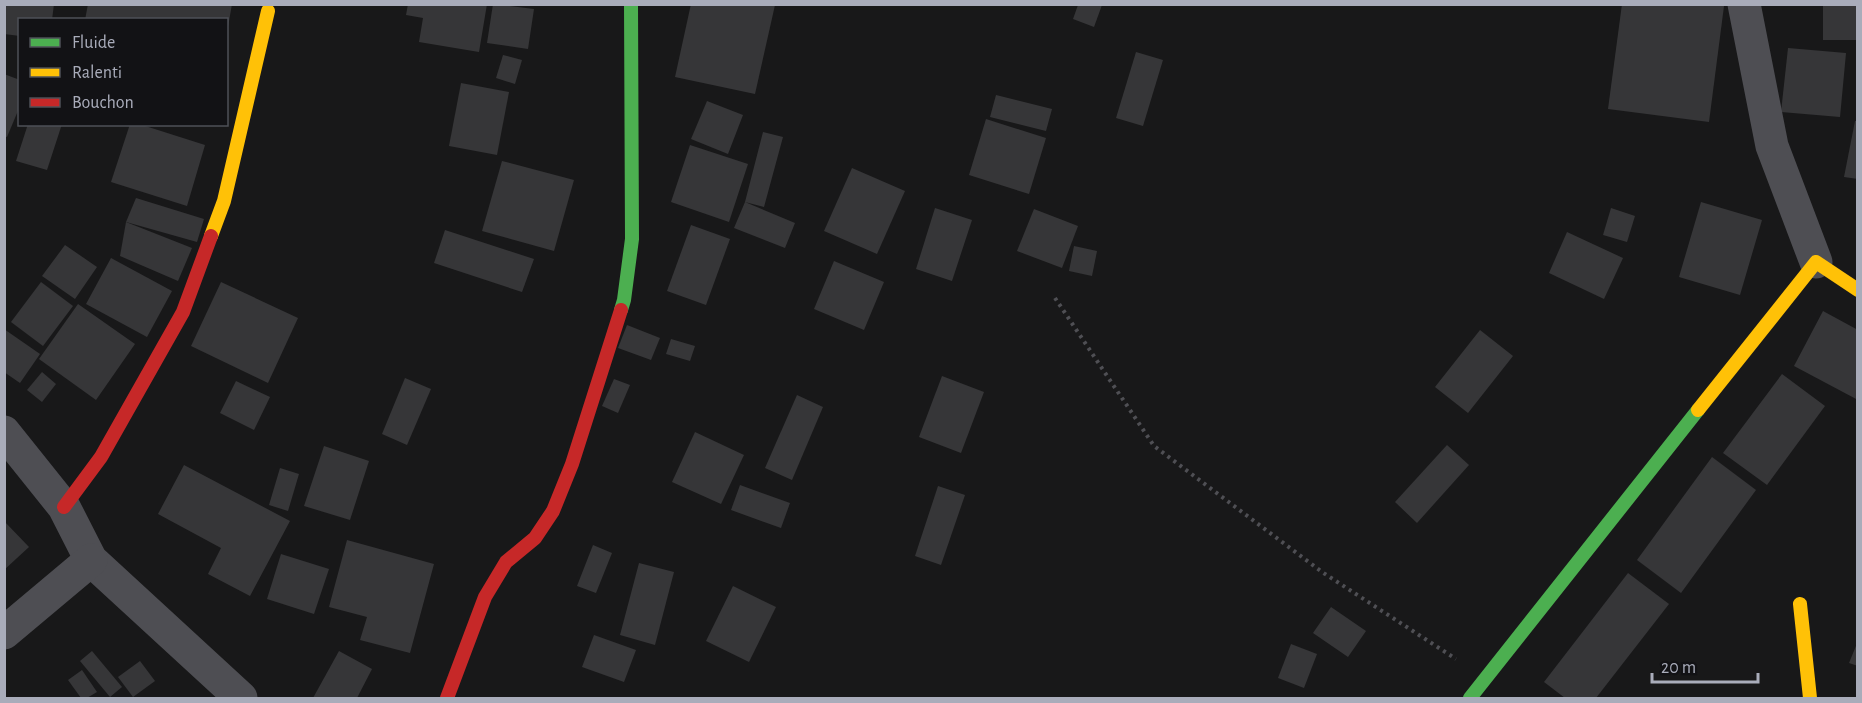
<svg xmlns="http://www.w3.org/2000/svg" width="1862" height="703" viewBox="0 0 1862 703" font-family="'Alegreya Sans',sans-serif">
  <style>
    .building { fill: #363638 }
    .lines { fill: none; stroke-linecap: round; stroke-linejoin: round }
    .path { stroke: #4f4f54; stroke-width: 4; stroke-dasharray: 3 4.5; stroke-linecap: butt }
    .street { stroke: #4e4e53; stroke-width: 33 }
    .fast { stroke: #4caf50; stroke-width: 14 }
    .slow { stroke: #ffc107; stroke-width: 14 }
    .jam { stroke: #c62828; stroke-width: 14 }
  </style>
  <rect width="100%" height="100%" fill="#181819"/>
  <!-- building -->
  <g class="building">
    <path d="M 4,4 L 54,4 L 52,20 L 20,20 L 20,36 L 4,34 Z"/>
    <path d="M 88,4 L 232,4 L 228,27 L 226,20 L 85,20 Z"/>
    <path d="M 408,4 L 487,4 L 479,52 L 419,42 L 423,18 L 406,15 Z"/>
    <path d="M 493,4 L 534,9 L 528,49 L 487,43 Z"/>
    <path d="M 691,4 L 775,5 L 755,94 L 675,77 Z"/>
    <path d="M 1622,4 L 1724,6 L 1709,122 L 1608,109 Z"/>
    <rect x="1823" y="4" width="35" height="36"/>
    <path d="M 1078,5 L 1102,5 L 1094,27 L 1073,19 Z"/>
    <path d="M 1788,48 L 1846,53 L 1840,117 L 1781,112 Z"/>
    <path d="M 1136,52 L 1163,60 L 1143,126 L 1116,118 Z"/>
    <path d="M 503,55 L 522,60 L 515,84 L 496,78 Z"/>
    <path d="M 4,74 L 20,80 L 20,106 L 7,137 L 4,136 Z"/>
    <path d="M 461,83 L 509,92 L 497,155 L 449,146 Z"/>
    <path d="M 996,95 L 1052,109 L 1046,131 L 990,117 Z"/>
    <path d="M 707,101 L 743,115 L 728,154 L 691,139 Z"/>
    <path d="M 986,119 L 1046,138 L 1029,194 L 969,175 Z"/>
    <path d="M 1855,121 L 1858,121 L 1858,179 L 1844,177 Z"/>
    <path d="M 28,124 L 62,124 L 47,170 L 16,161 Z"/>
    <path d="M 130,124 L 139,124 L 205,145 L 187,206 L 111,182 Z"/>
    <path d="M 763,132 L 783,137 L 764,207 L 745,202 L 795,223 L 785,248 L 734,228 L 745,202 Z"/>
    <path d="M 690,145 L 748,164 L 729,222 L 671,202 Z"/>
    <path d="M 502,161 L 574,180 L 554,251 L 482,231 Z"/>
    <path d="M 852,168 L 905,191 L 877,254 L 824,231 Z"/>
    <path d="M 136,198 L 204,219 L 197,242 L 126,222 Z"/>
    <path d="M 1701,202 L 1762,220 L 1740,295 L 1679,277 Z"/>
    <path d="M 935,208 L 972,220 L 952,281 L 916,269 Z"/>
    <path d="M 1611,208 L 1635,216 L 1627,242 L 1603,235 Z"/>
    <path d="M 1034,209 L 1078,226 L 1062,268 L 1017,251 Z"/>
    <path d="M 126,222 L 192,248 L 178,281 L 120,256 Z"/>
    <path d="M 691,225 L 730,239 L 706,305 L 667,291 Z"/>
    <path d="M 445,230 L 534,259 L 522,292 L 434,263 Z"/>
    <path d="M 1567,232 L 1623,258 L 1604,299 L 1549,273 Z"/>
    <path d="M 65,245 L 97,267 L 75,299 L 42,276 Z"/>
    <path d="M 1074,246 L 1097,251 L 1092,276 L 1069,271 Z"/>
    <path d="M 111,258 L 172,291 L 147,337 L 86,304 Z"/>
    <path d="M 834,261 L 884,282 L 864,330 L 814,309 Z"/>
    <path d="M 41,282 L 73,306 L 43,346 L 11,322 Z"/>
    <path d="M 221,282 L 298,318 L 268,383 L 191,346 Z"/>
    <path d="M 78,304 L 135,344 L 96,400 L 39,359 Z"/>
    <path d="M 1823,311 L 1858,330 L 1858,400 L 1794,366 Z"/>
    <path d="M 627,325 L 660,338 L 651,360 L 618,348 Z"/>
    <path d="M 4,329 L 40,354 L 20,383 L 4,372 Z"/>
    <path d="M 1480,330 L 1513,356 L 1468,413 L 1435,387 Z"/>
    <path d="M 671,339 L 695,346 L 690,361 L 666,354 Z"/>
    <path d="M 42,372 L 56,384 L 42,402 L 27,390 Z"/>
    <path d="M 1782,374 L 1825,406 L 1767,485 L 1723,453 Z"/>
    <path d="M 942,376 L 984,392 L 961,453 L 919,437 Z"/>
    <path d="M 405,378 L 431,389 L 407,445 L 382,434 Z"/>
    <path d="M 614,379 L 630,385 L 618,413 L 602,406 Z"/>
    <path d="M 236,381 L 270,397 L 254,430 L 220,413 Z"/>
    <path d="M 797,395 L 823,407 L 792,480 L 765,468 Z"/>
    <path d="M 695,432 L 744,455 L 721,504 L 672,482 Z"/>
    <path d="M 1447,445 L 1469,465 L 1417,523 L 1395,502 Z"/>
    <path d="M 324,446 L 369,461 L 350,520 L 304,506 Z"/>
    <path d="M 1712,457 L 1756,490 L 1681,593 L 1637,560 Z"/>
    <path d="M 184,465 L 290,521 L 250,596 L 208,574 L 221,548 L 158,514 Z"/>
    <path d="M 280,468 L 299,474 L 288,511 L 269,505 Z"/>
    <path d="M 740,485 L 790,503 L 781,528 L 731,510 Z"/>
    <path d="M 938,486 L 965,495 L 941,565 L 915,556 Z"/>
    <path d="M 4,521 L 29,547 L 4,570 Z"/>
    <path d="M 347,540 L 434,564 L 410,653 L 360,640 L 367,617 L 329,607 Z"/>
    <path d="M 593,545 L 612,553 L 596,593 L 577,586 Z"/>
    <path d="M 281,554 L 329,569 L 314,614 L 267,599 Z"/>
    <path d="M 639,563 L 674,572 L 655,645 L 620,635 Z"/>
    <path d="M 1628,573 L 1669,604 L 1596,698 L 1565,698 L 1544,682 Z"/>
    <path d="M 733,586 L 776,607 L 749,662 L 706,641 Z"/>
    <path d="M 1331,607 L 1366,631 L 1348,657 L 1313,633 Z"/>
    <path d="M 594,635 L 636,650 L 624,682 L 582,667 Z"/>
    <path d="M 1858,641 L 1858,666 L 1849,663 Z"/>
    <path d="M 1291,644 L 1317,654 L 1304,688 L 1278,678 Z"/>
    <path d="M 92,651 L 122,687 L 110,697 L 80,661 Z"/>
    <path d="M 339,651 L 372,669 L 357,698 L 313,698 Z"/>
    <path d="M 140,661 L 155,681 L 133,697 L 118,677 Z"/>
    <path d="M 82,670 L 97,692 L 87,698 L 81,698 L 68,680 Z"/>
  </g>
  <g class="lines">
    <!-- path -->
    <path class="path" d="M 1055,298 L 1154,446 L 1322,572 L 1456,659"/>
    <!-- street -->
    <g class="street">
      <path d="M 1744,4 L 1772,146 L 1816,262"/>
      <path d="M 4,432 L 64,507 L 91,560 L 241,698"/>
      <path d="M 4,633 L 91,560"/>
    </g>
    <!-- fast -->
    <g class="fast">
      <path d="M 621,310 L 624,300 L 632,239 L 631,4"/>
      <path d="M 1470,698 L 1698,410"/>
    </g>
    <!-- slow -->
    <g class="slow">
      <path d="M 211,236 L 224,201 L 268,11"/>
      <path d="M 1698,410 L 1816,262 L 1858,290"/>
      <path d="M 1800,604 L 1810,698"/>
    </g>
    <!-- jam -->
    <g class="jam">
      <path d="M 64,507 L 101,457 L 183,312 L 211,236"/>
      <path d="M 447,698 L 485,597 L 506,562 L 535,538 L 553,511 L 572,464 L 621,310"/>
    </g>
  </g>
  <!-- border -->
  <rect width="1862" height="703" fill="none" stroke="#a9acba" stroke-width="12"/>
  <!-- legend -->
  <rect x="18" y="18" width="210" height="108" fill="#121215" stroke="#4e5057" stroke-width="1.5"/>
  <rect x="30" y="38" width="30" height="9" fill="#4caf50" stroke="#4e5057" stroke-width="1.5"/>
  <text x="72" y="48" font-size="18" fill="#a9acba">Fluide</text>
  <rect x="30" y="68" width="30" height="9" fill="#ffc107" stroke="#4e5057" stroke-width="1.5"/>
  <text x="72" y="78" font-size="18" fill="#a9acba">Ralenti</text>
  <rect x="30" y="98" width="30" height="9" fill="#c62828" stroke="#4e5057" stroke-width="1.5"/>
  <text x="72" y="108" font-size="18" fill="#a9acba">Bouchon</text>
  <!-- scale -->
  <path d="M1652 673v9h106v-9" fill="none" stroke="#a9acba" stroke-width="3"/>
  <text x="1661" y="673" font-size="18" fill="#a9acba" stroke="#121215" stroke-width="4.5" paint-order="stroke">20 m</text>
</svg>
